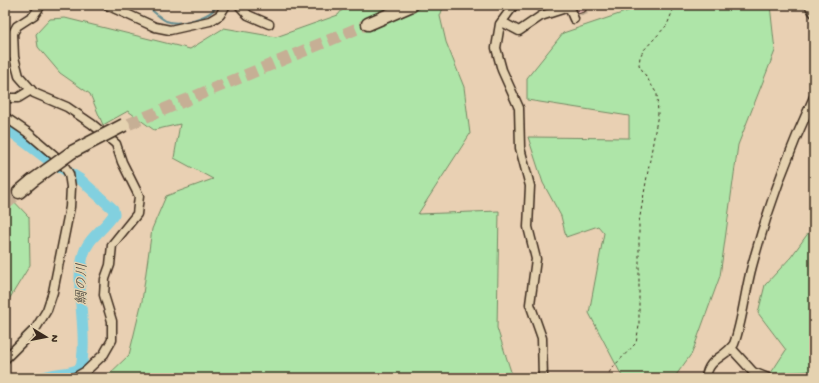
<svg xmlns="http://www.w3.org/2000/svg" width="819" height="383" viewBox="0 0 819 383" font-family="'Gochi Hand','Klee One',sans-serif">
  <style>
    .green { fill: #aee5a8; stroke: #748863 }
    .shadow { fill: #0003 }
    .lines { fill: none; stroke-linecap: round; stroke-linejoin: round }
    .stream { stroke: #668e92; stroke-width: 2 }
    .river { stroke: #82d0df; stroke-width: 11 }
    .building { fill: #e9bbb4; stroke: #3b2a1e }
    .highway-tunnel { stroke: #c6af95; stroke-width: 12; stroke-dasharray: 12 6; stroke-linecap: butt }
    .minor-casing { stroke: #3b2a1e; stroke-width: 11 }
    .highway-casing { stroke: #3b2a1e; stroke-width: 15 }
    .path { stroke: #3b2a1e; stroke-width: 1; stroke-dasharray: 3 3; stroke-linecap: butt }
    .minor { stroke: #e5d2b0; stroke-width: 8 }
    .highway { stroke: #e5d2b0; stroke-width: 12 }
    .highway-bridge-casing { stroke: #3b2a1e; stroke-width: 15; stroke-linecap: butt }
    .highway-bridge { stroke: #e5d2b0; stroke-width: 12 }
    .labels { text-anchor: middle; dominant-baseline: central; stroke-width: 3; stroke-linejoin: round; paint-order: stroke }
    .water-label { font-size: 14px; font-style: italic; fill: #46433b; stroke: #e5d2b0 }
  </style>
  <rect width="100%" height="100%" fill="#e9d0b3"/>
  <filter id="ink" filterUnits="userSpaceOnUse"><feTurbulence type="fractalNoise" baseFrequency=".025" numOctaves="2"/><feDisplacementMap in="SourceGraphic" scale="8" xChannelSelector="R" yChannelSelector="G"/><feConvolveMatrix kernelMatrix="1 2 1 2 8 2 1 2 1" color-interpolation-filters="sRGB"/></filter>
  <g filter="url(#ink)">
    <!-- green -->
    <g class="green">
      <path d="M 346,5 L 444,5 L 440,16 L 446,42 L 464,87 L 470,134 L 418,214 L 499,211 L 497,328 L 513,378 L 105,378 L 129,355 L 142,301 L 152,229 L 166,196 L 213,179 L 174,158 L 180,124 L 154,130 L 128,111 L 103,125 L 90,94 L 60,73 L 38,47 L 36,34 L 50,19 L 65,18 L 190,49 L 224,28 L 276,37 L 338,15 Z"/>
      <path d="M 632,5 L 770,5 L 775,51 L 738,145 L 720,276 L 692,353 L 674,378 L 623,378 L 589,313 L 604,233 L 598,226 L 566,237 L 561,216 L 543,183 L 528,137 L 629,138 L 629,116 L 527,100 L 527,78 L 563,33 L 634,9 Z"/>
      <path d="M 5,192 L 29,217 L 30,265 L 5,306 Z"/>
      <path d="M 814,225 L 814,371 L 771,373 L 786,350 L 758,313 L 765,285 L 791,257 Z"/>
    </g>
    <!-- shadow -->
    <path class="shadow" d="M 576,5 L 585,5 L 588,14 L 581,16 Z"/>
    <g class="lines">
      <!-- stream -->
      <g class="stream">
        <path d="M 89,5 L 102,7 L 105,5"/>
        <path d="M 146,5 C 152,10 159,17 166,21 C 179,26 211,18 217,5"/>
      </g>
      <!-- river -->
      <path class="river" d="M 5,127 L 46,158 L 81,180 L 113,209 L 114,214 C 105,229 87,238 83,256 C 75,287 85,319 83,351 C 82,358 83,363 80,369 C 68,374 54,373 41,378"/>
    </g>
    <!-- building -->
    <path class="building" d="M 575,5 L 584,5 L 586,11 L 578,14 Z"/>
    <g class="lines">
      <!-- highway-tunnel -->
      <g class="highway-tunnel">
        <path d="M 129,124 L 368,24"/>
        <path d="M 5,205 L 19,192"/>
      </g>
      <!-- minor casing -->
      <g class="minor-casing">
        <g id="minor">
          <path d="M 41,5 L 34,15 L 17,26 L 13,33 L 14,57 L 19,76 L 34,93 L 67,107 L 92,124 L 116,144 L 122,162 L 139,196 L 137,214 L 112,245 L 110,265 L 105,279 L 104,295 L 112,321 L 112,340 L 104,354 L 86,371 L 74,378"/>
          <path d="M 107,5 L 155,27 L 170,30 L 210,21 L 220,15 L 226,5"/>
          <path d="M 239,5 L 248,15 L 269,24"/>
          <path d="M 514,5 L 500,24 L 496,48 L 502,70 L 519,108 L 520,148 L 530,186 L 528,227 L 536,259 L 530,304 L 542,338 L 543,378"/>
          <path d="M 568,5 L 574,19"/>
          <path d="M 809,5 L 814,13"/>
          <path d="M 502,22 L 519,31 L 541,16 L 569,7"/>
          <path d="M 5,98 L 18,98 L 31,90"/>
          <path d="M 5,117 L 27,132 L 62,162 L 69,174 L 71,187 L 70,207 L 53,292 L 47,310 L 36,328 L 5,359"/>
          <path d="M 731,348 L 753,372 L 768,378"/>
          <path d="M 706,378 C 708,358 725,358 734,344 C 743,319 745,291 752,266 C 768,207 788,153 814,97"/>
          <path d="M 794,378 L 814,377"/>
        </g>
      </g>
      <!-- highway casing -->
      <g class="highway-casing">
        <g id="highway">
          <path d="M 368,24 L 412,5"/>
          <path d="M 19,192 L 32,181"/>
        </g>
      </g>
      <!-- path -->
      <path class="path" d="M 606,378 L 612,368 L 636,343 L 639,326 L 639,222 L 658,114 L 657,94 L 639,65 L 640,57 L 643,51 L 667,25 L 675,5"/>
      <!-- minor -->
      <use href="#minor" class="minor"/>
      <!-- highway -->
      <use href="#highway" class="highway"/>
      <!-- highway-bridge casing -->
      <g class="highway-bridge-casing">
        <path id="highway-bridge" d="M 32,181 L 72,152 L 124,125"/>
      </g>
      <!-- highway-bridge -->
      <use href="#highway-bridge" class="highway-bridge"/>
    </g>
  </g>
  <g class="labels">
    <!-- water labels -->
    <g class="water-label">
      <text transform="translate(83 284) rotate(-89)">鯛の川</text>
    </g>
  </g>
  <!-- margin -->
  <rect width="819" height="383" fill="none" stroke="#e5d2b0" stroke-width="20"/>
  <rect x="10" y="10" width="799" height="363" fill="none" stroke="#3b2a1e" stroke-width="1.5" filter="url(#ink)"/>
  <!-- north arrow -->
  <g transform="translate(46 337) rotate(100)" stroke="#e5d2b0" stroke-width="3" paint-order="stroke">
  <path d="M0-3L7 15L0 10L-7 15Z" fill="#3b2a1e"/>
  <text y="-6" font-size="11" font-weight="bold" text-anchor="middle" fill="#3b2a1e">N</text>
  </g>
</svg>
